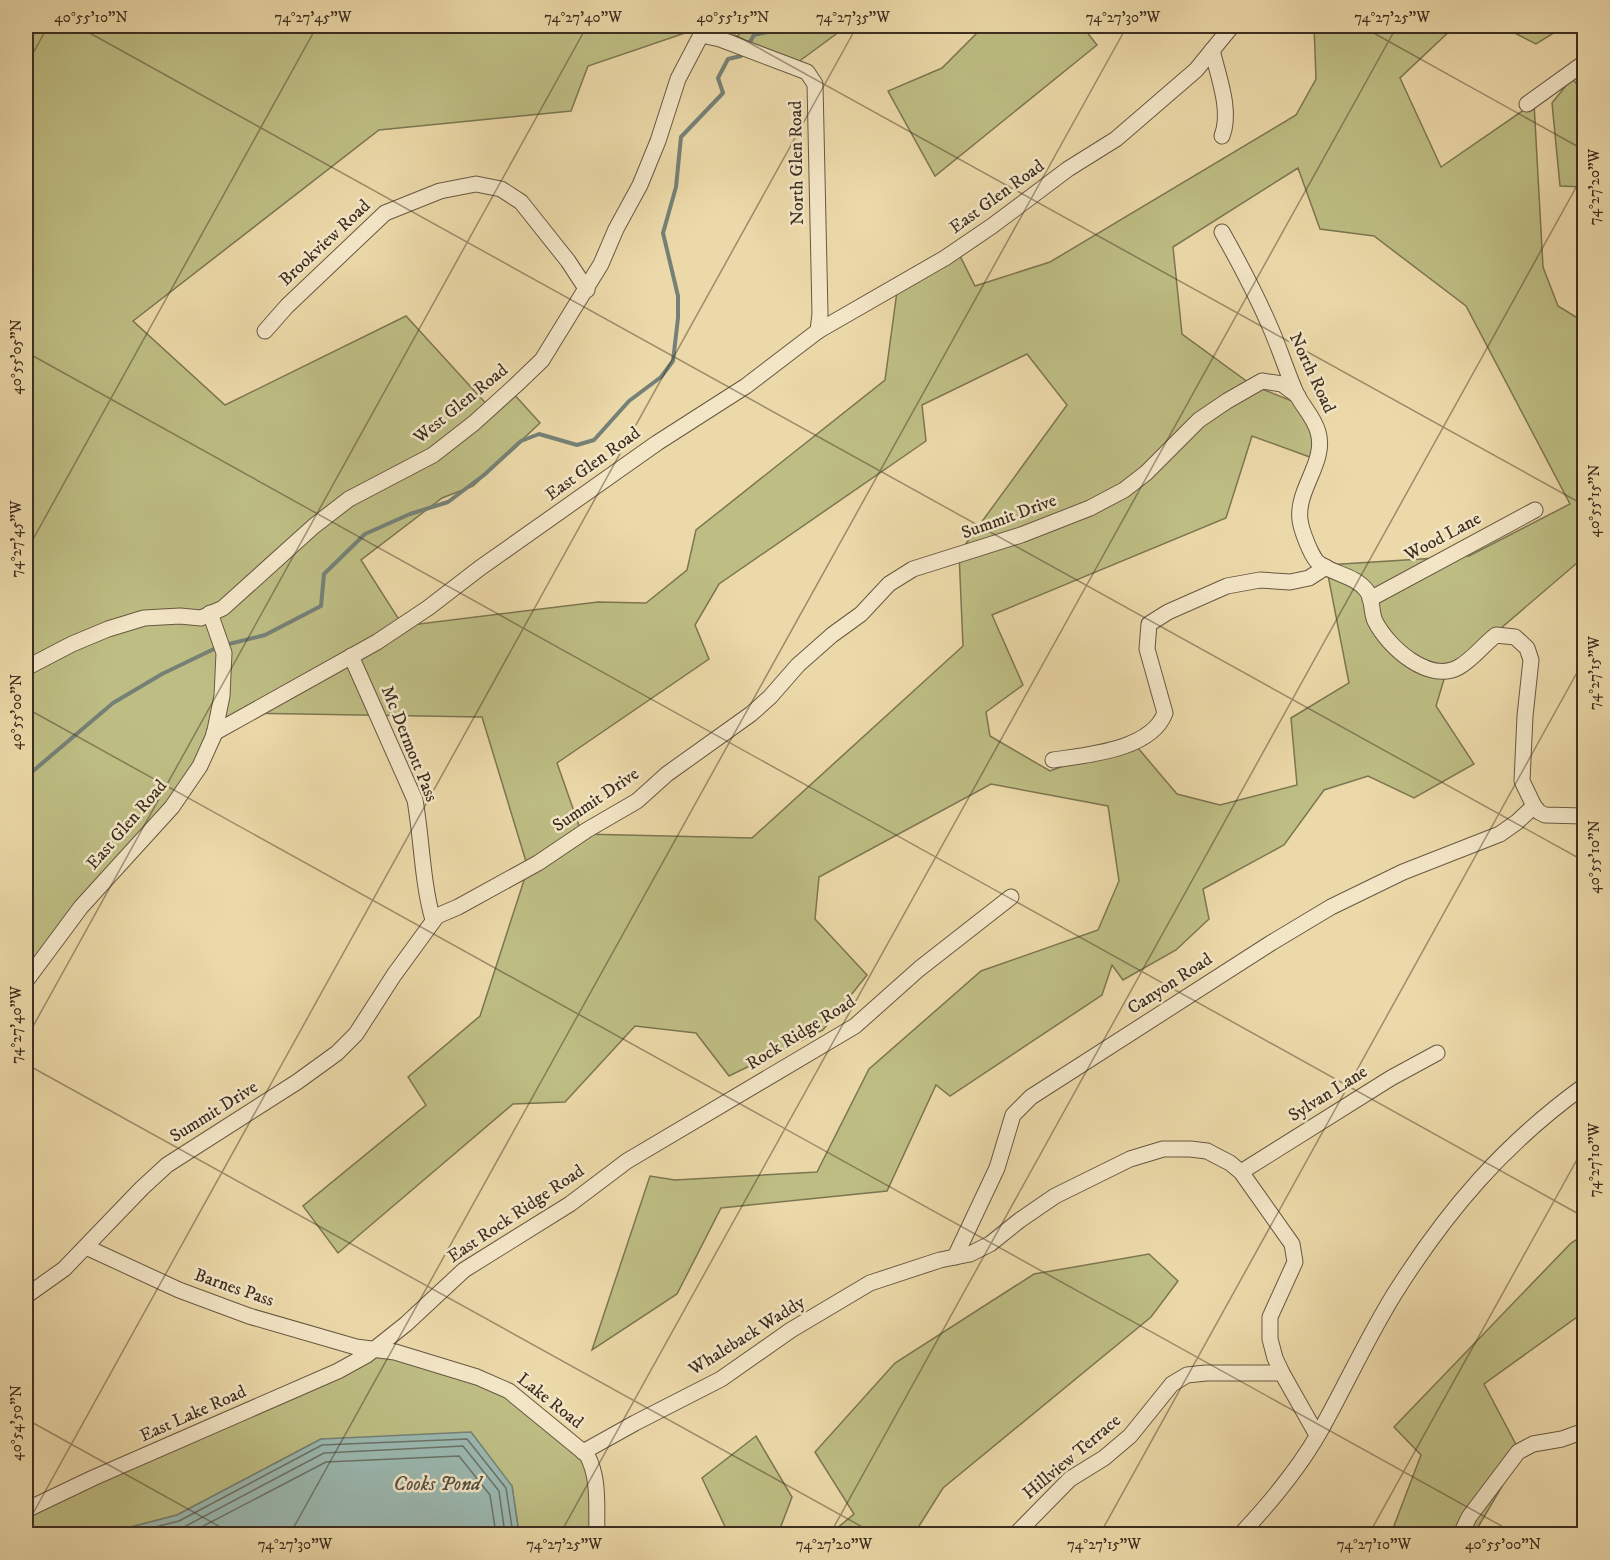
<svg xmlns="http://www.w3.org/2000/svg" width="1610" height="1560" viewBox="0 0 1610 1560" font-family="'IM FELL DW Pica',serif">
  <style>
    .green { fill: #bebe84; stroke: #7d7652; stroke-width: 1.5; fill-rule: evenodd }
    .water { fill: #9bb9b1; stroke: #758177; stroke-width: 1.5 }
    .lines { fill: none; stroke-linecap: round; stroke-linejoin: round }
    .shore { stroke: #6c7368; stroke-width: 1.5 }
    .stream { stroke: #758177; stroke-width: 4 }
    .minor-casing { stroke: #685842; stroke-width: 17 }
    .minor { stroke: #f3e6c7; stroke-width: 15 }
    .ticks { fill: none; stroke: #3c2d20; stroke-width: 1.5; stroke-opacity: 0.45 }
    .labels { text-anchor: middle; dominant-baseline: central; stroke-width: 5; stroke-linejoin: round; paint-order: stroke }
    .street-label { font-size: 18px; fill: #3c2d20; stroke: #f3e6c7 }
    .water-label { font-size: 20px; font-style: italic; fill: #545044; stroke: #f3e6c7 }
    .neatline { fill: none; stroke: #3c2d20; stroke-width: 2 }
    .ticks-label { font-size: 15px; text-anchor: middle; fill: #3c2d20 }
  </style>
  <rect width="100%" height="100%" fill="#ecd9a9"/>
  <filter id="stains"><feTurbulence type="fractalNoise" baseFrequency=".00333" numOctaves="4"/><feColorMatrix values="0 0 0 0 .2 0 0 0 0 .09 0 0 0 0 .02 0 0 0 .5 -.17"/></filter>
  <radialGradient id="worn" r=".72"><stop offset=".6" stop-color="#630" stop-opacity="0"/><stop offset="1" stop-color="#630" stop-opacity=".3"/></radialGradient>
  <!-- green -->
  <g class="green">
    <path d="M 26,26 L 690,26 L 691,31 L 588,66 L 571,111 L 379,130 L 133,321 L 225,405 L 406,316 L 491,409 L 512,392 L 540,423 L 473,486 L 442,498 L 361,560 L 403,626 L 598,602 L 646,603 L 687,570 L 696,530 L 885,380 L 898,284 L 956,248 L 975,286 L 1050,262 L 1296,115 L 1316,79 L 1314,26 L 1455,26 L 1400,78 L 1441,167 L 1534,103 L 1543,267 L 1558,306 L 1584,322 L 1584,557 L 1445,676 L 1436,706 L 1474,764 L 1414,798 L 1368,776 L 1324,790 L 1284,845 L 1203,889 L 1209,919 L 1176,950 L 1123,980 L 1112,965 L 1102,995 L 950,1096 L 936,1085 L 887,1191 L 721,1208 L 677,1294 L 592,1350 L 650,1176 L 675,1180 L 817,1172 L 869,1069 L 981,971 L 1098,930 L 1119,881 L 1108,806 L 991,784 L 819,877 L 815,919 L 867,975 L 823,1030 L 729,1076 L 696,1033 L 635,1026 L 565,1102 L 513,1104 L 338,1253 L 303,1206 L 426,1105 L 408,1077 L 480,1016 L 528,868 L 482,717 L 238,713 L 41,958 L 26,987 ZM 1298,168 L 1320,229 L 1374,236 L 1466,306 L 1570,504 L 1469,556 L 1326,565 L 1349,683 L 1291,718 L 1297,785 L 1220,805 L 1177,794 L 1132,741 L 1050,771 L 990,736 L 986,712 L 1023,685 L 992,615 L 1226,518 L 1252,436 L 1318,460 L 1307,407 L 1252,385 L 1182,334 L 1173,247 ZM 1027,354 L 1067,405 L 959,553 L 963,646 L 752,838 L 582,834 L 557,763 L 709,659 L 695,625 L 719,584 L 926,441 L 922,405 Z"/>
    <path d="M 750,26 L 847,26 L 790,68 L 731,41 Z"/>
    <path d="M 984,26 L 1082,26 L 1097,45 L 935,176 L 888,91 L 942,68 Z"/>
    <path d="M 1501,26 L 1565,26 L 1536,44 Z"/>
    <path d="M 1572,78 L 1584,93 L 1584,187 L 1560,186 L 1552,103 Z"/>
    <path d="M 1584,1235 L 1584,1312 L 1484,1384 L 1521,1454 L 1474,1534 L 1388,1534 L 1392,1531 L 1421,1455 L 1394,1427 L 1571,1243 Z"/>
    <path d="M 1149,1254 L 1178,1281 L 1151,1317 L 943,1488 L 914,1534 L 830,1534 L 854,1514 L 815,1452 L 895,1363 L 1034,1274 Z"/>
    <path d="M 383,1352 L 504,1386 L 589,1460 L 595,1534 L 519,1534 L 512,1486 L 321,1439 L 177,1515 L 104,1534 L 26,1534 L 26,1517 Z"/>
    <path d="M 756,1436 L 792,1497 L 778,1534 L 710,1534 L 728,1533 L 702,1478 Z"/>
  </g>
  <!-- water -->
  <path class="water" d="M 471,1432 L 512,1486 L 519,1534 L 104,1534 L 177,1515 L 321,1439 Z"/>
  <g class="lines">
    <!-- shore -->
    <g class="shore">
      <path d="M 127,1534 L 179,1521 L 322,1445 L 467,1439 L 506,1488 L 513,1534"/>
      <path d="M 157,1534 L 182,1528 L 324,1453 L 463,1446 L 499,1491 L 505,1534"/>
      <path d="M 188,1534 L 326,1462 L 459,1456 L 490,1495 L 496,1534"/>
    </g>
    <!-- stream -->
    <g class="stream">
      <path d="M 750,42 L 754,35 L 794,26"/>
      <path d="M 225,645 L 265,635 L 321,606 L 324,574 L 365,534 L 410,514 L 448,502 L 484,475 L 521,441 L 539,434 L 577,445 L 594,440 L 629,401 L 661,377 L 673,361 L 678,318 L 678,296 L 663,233 L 676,187 L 681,137 L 723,93 L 718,78 L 728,59 L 741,56"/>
      <path d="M 26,777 L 113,703 L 162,674 L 218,647"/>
    </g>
    <!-- minor casing -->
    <g class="minor-casing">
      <g id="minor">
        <path d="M 1212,50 C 1218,76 1232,111 1222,136"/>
        <path d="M 1527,104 L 1584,63"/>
        <path d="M 1222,232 C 1240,264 1257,296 1271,329 C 1280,350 1287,372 1296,393 C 1302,406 1314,417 1318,432 C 1327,462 1296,489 1300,520 C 1301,529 1312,560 1320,564 C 1334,574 1356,576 1367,591 C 1373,599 1371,613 1375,621 C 1388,647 1429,684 1459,667 C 1473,659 1483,645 1496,635 L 1515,637 L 1527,648 L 1531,660 L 1525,716 L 1522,781 L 1534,806 L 1539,812 L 1545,815 L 1584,816"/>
        <path d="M 265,331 L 287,306 L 385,213 L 440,191 L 476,184 L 501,189 L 521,202 L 568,261 L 587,290"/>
        <path d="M 1370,599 L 1535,510"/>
        <path d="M 351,656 L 415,800 C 422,840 422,882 433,920"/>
        <path d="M 26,668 L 72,644 L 108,629 L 144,618 L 180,616 L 201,618 L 223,608 L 314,526 L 349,499 L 433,455 L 474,423 L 516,385 L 542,360 L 601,264 L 616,229 L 640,185 L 658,141 L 678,79 L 701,35 L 720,39 L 807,72 L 815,84 L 820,314 L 818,331"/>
        <path d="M 214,733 L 377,642 L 428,608 L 480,568 L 657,443 L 746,386 L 818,331 L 945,258 L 992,226 L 1068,169 L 1116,139 L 1196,70 L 1232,26"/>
        <path d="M 1053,760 C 1087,755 1151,750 1165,713 L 1147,649 L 1149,624 L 1168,612 L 1227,586 L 1260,580 L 1290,582 L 1309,578 L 1326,567"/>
        <path d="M 26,981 L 81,907 L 172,807 L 200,766 L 214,735 L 222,696 L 224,653 L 210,613"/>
        <path d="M 1241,1172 L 1391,1078 L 1437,1053"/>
        <path d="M 86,1247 L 179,1290 L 249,1316 L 356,1347 L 395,1352 L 477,1377 L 509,1391 L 587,1455 C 600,1479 596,1508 597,1534"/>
        <path d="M 955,1257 L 997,1168 L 1013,1115 L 1031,1097 L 1271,943 L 1331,907 L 1403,872 L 1500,834 L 1517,822 L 1534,806"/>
        <path d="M 26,1296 L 64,1269 L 142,1188 L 167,1165 L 297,1082 L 337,1053 L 356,1034 L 394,975 L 437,916 L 458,907 L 538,863 L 587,830 L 637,801 L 667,774 L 751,714 L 770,697 L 798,665 L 832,635 L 861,614 L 889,584 L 913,569 L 1021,535 L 1090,508 L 1124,490 L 1146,473 L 1199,420 L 1227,401 L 1262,381 L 1282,384 L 1298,396"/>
        <path d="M 583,1452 L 635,1423 L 721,1379 L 791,1330 L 870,1283 L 940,1260 L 970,1254 L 990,1244 L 1020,1220 L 1055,1196 L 1130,1159 L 1163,1149 L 1190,1149 L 1207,1151 L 1230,1163 L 1241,1172 L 1292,1244 L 1295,1262 L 1270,1317 L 1270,1339 L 1275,1358 L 1282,1373 L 1317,1435"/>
        <path d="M 26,1510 L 93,1478 L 338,1371 L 367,1355 L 406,1324 L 464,1270 L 570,1204 L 627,1161 L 855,1026 L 919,969 L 1011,897"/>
        <path d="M 1016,1534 L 1070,1479 L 1104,1458 L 1130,1436 L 1172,1384 L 1187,1375 L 1206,1373 L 1282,1373"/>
        <path d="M 1241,1534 C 1270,1503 1298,1470 1319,1433 C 1345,1387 1367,1338 1395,1293 C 1448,1209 1504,1144 1584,1086"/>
        <path d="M 1461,1534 L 1469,1517 L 1518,1452 L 1533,1444 L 1562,1439 L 1584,1431"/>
      </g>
    </g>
    <!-- minor -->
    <use href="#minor" class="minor"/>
  </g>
  <!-- ticks -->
  <path class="ticks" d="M 77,26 L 1584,861M 719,26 L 1584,505M 1361,26 L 1584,150M 26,66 L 48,26M 26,352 L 1584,1217M 26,552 L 317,26M 26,708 L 1516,1534M 26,1039 L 587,26M 26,1064 L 875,1534M 26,1419 L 233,1534M 26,1526 L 857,26M 290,1534 L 1127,26M 560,1534 L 1397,26M 830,1534 L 1584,173M 1100,1534 L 1584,660M 1369,1534 L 1584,1147"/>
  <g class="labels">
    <!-- street labels -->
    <g class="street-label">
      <text transform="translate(797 163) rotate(-91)">North Glen Road</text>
      <text transform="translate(997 197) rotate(-36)">East Glen Road</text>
      <text transform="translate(325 243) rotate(-43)">Brookview Road</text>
      <text transform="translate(1312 373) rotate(65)">North Road</text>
      <text transform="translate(461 404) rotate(-39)">West Glen Road</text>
      <text transform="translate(593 464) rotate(-36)">East Glen Road</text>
      <text transform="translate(1009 517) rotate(-20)">Summit Drive</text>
      <text transform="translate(1443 537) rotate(-28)">Wood Lane</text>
      <text transform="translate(409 744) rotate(68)">Mc Dermott Pass</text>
      <text transform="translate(596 800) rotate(-34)">Summit Drive</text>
      <text transform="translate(127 825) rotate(-49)">East Glen Road</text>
      <text transform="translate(1170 984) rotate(-33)">Canyon Road</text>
      <text transform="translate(801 1033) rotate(-32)">Rock Ridge Road</text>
      <text transform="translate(1328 1094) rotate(-32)">Sylvan Lane</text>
      <text transform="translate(214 1112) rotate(-32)">Summit Drive</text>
      <text transform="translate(516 1214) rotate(-34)">East Rock Ridge Road</text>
      <text transform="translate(234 1288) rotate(19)">Barnes Pass</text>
      <text transform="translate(747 1336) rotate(-32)">Whaleback Waddy</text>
      <text transform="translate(550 1401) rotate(38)">Lake Road</text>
      <text transform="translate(193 1414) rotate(-24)">East Lake Road</text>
      <text transform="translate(1072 1457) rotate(-40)">Hillview Terrace</text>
    </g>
    <!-- water labels -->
    <g class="water-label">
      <text x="437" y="1484">Cooks Pond</text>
    </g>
  </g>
  <!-- margin -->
  <rect width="1610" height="1560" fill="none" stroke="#ecd9a9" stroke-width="66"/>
  <rect x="33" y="33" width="1544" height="1494" class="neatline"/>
  <g class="ticks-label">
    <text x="91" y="22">40°55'10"N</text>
    <text x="313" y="22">74°27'45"W</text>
    <text x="583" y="22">74°27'40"W</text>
    <text x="733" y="22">40°55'15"N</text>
    <text x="853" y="22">74°27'35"W</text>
    <text x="1123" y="22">74°27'30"W</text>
    <text x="1392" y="22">74°27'25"W</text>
    <text transform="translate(1594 187) rotate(-90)" y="5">74°27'20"W</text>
    <text transform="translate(16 357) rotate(-90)" y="5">40°55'05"N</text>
    <text transform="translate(1594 501) rotate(-90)" y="5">40°55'15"N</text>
    <text transform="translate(16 539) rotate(-90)" y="5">74°27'45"W</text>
    <text transform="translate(1594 673) rotate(-90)" y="5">74°27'15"W</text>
    <text transform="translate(16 712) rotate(-90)" y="5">40°55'00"N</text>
    <text transform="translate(1594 857) rotate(-90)" y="5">40°55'10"N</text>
    <text transform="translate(16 1025) rotate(-90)" y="5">74°27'40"W</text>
    <text transform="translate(1594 1160) rotate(-90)" y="5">74°27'10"W</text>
    <text transform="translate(16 1423) rotate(-90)" y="5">40°54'50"N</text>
    <text x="295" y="1549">74°27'30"W</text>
    <text x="564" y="1549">74°27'25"W</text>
    <text x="834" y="1549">74°27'20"W</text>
    <text x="1104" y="1549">74°27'15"W</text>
    <text x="1374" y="1549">74°27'10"W</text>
    <text x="1503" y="1549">40°55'00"N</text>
  </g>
  <rect width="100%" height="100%" filter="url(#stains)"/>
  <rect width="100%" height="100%" fill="url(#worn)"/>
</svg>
